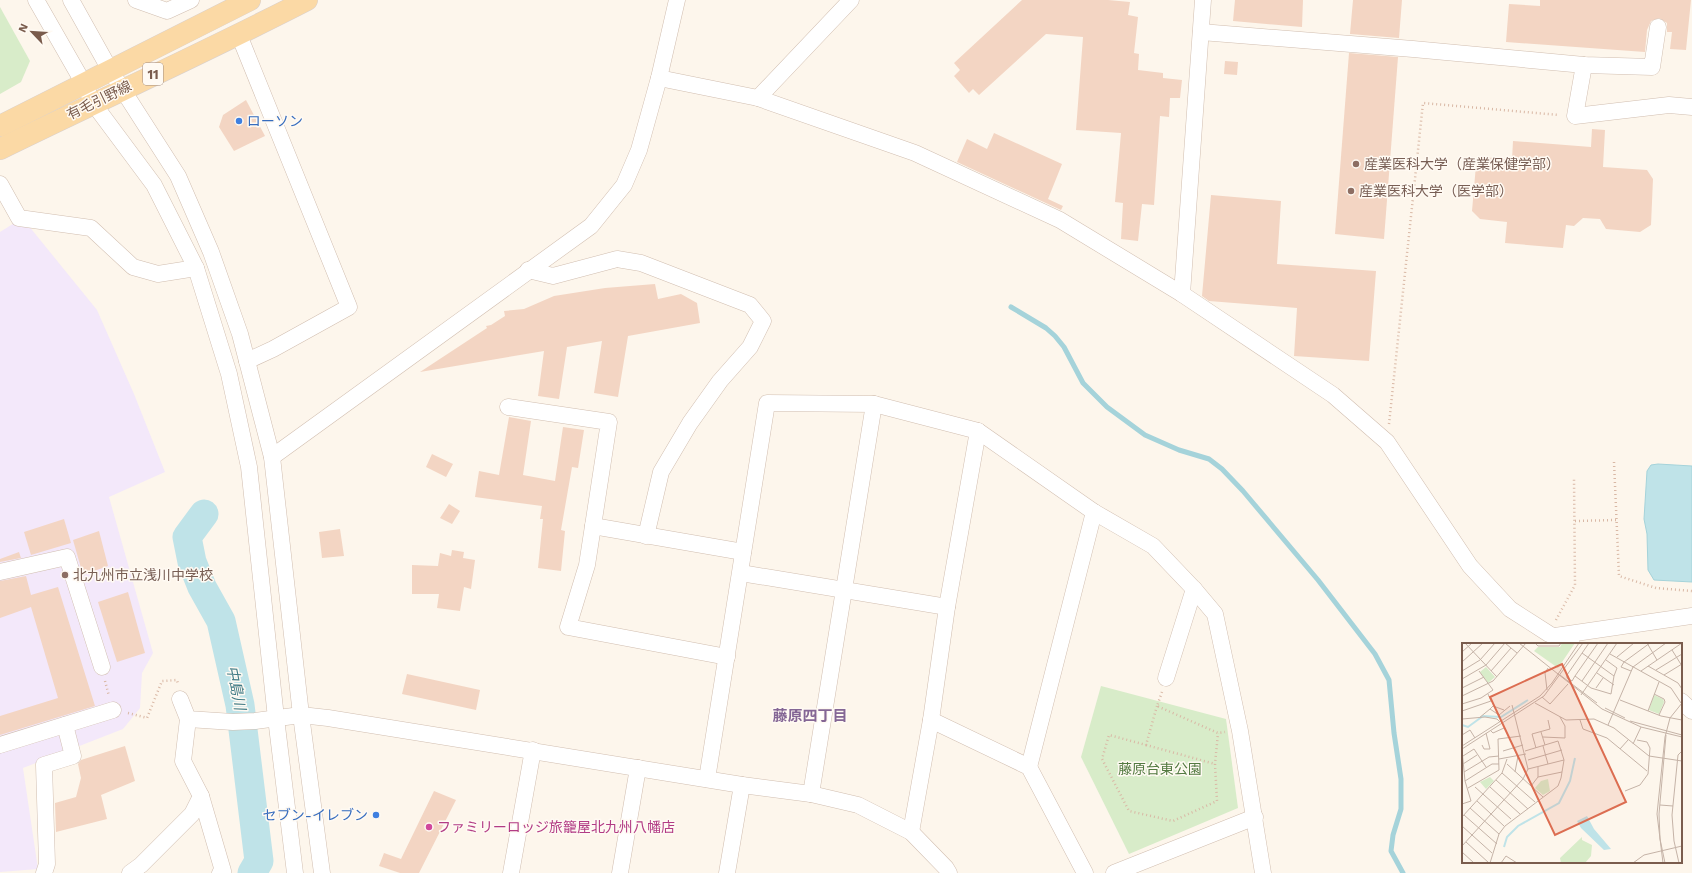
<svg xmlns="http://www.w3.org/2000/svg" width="1692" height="873" viewBox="0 0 1692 873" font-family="'Work Sans','Noto Sans JP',sans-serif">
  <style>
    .education { fill: #f3e8fa }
    .green { fill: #d8ecc9 }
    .water { fill: #bfe3e8; stroke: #a5d3da }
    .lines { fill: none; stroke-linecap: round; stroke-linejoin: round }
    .stream { stroke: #a5d3da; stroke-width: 5 }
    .river { stroke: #bfe3e8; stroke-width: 29 }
    .building { fill: #f3d5c3 }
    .minor-casing { stroke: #d1beb0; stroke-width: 17 }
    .major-casing { stroke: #dad1cd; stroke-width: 22 }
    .path { stroke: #d9b8a5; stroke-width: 2.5; stroke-dasharray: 1 3; stroke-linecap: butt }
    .minor { stroke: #fff; stroke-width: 16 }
    .major { stroke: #fbd9a5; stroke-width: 21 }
    .shop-dot { fill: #3f7fe0; stroke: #fffaf3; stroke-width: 1.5 }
    .education-dot { fill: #8d6e63; stroke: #fffaf3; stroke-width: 1.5 }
    .hotel-dot { fill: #d1479c; stroke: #fffaf3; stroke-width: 1.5 }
    .labels { text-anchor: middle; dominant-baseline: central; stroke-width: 3; stroke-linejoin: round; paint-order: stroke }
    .shield { fill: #fffaf3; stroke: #a28b7f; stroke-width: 1 }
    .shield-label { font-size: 13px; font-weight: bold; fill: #7a5c4d }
    .street-label { font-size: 14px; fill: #7a5c4d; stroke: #fffaf3 }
    .shop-label { font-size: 14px; fill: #366cbe; stroke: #fffaf3; text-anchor: start }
    .education-label { font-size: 14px; fill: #785e54; stroke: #fffaf3; text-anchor: start }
    .park-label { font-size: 14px; fill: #537a41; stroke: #fffaf3 }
    .hotel-label { font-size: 14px; fill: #b23c85; stroke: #fffaf3; text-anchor: start }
    .water-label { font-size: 15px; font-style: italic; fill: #437c86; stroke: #fffaf3 }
    .neighbourhood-label { font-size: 15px; font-weight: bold; fill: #846695; stroke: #fffaf3 }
    .inset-river { fill: none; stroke: #bfe3e8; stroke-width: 2 }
    .inset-road { fill: none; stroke: #c5b3a7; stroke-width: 1 }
    .view { fill: #dc6d51; fill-opacity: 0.15; stroke: #dc6d51; stroke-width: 2 }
    .inset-edge { fill: none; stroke: #7a5c4d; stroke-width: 2 }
  </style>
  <rect width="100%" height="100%" fill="#fdf6ec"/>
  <!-- education -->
  <path class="education" d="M 16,222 L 28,225 L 97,310 L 134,394 L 165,472 L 109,497 L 153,653 L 142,673 L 140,708 L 123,729 L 23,768 L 38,869 L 0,872 L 0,232 Z"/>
  <!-- green -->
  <g class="green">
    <path d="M 0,7 L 30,61 L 21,82 L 0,94 Z"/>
    <path d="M 1101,686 L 1226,719 L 1238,808 L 1129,854 L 1081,757 Z"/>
  </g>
  <!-- water -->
  <path class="water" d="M 1658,464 L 1692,466 L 1692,582 L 1654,580 L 1648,570 L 1647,534 L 1644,519 L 1647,471 L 1651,465 Z"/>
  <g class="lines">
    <!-- stream -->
    <path class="stream" d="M 1011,307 L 1046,328 L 1055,336 L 1064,347 L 1083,383 L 1107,407 L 1145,435 L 1179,450 L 1209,459 L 1222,469 L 1243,491 L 1318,580 L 1375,654 L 1389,680 L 1394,733 L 1401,779 L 1401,809 L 1393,835 L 1391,851 L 1403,873"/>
    <!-- river -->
    <path class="river" d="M 204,514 L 187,537 L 192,562 L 202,587 L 221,621 L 240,705 L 259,861 L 252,873"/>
  </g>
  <!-- building -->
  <g class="building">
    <path d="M 1022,0 L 1108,0 L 1130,2 L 1128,15 L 1138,17 L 1134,53 L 1139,54 L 1138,70 L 1163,73 L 1163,78 L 1182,80 L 1180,98 L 1170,98 L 1169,117 L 1160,116 L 1154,205 L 1142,204 L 1138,241 L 1121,239 L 1123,203 L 1115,202 L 1121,133 L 1076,130 L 1083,37 L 1046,34 L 979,95 L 973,89 L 969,93 L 954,76 L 960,70 L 954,63 Z"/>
    <path d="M 1235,0 L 1303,0 L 1302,27 L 1233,21 Z"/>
    <path d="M 1353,0 L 1402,0 L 1399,38 L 1350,34 Z"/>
    <path d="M 1540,0 L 1691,0 L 1686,50 L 1670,49 L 1672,32 L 1667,32 L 1667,23 L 1659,18 L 1651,21 L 1647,30 L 1645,52 L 1506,42 L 1509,4 L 1540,6 Z"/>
    <path d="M 1349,53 L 1398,57 L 1384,239 L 1335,234 Z"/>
    <path d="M 1225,61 L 1238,62 L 1237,75 L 1224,74 Z"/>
    <path d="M 246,100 L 265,136 L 234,151 L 219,127 L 223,115 Z"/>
    <path d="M 1592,129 L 1605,130 L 1603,167 L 1647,170 L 1653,179 L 1651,225 L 1640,232 L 1606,229 L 1600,219 L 1583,218 L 1574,226 L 1566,225 L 1563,248 L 1505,243 L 1507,222 L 1480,219 L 1472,211 L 1476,165 L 1484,157 L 1512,160 L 1513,141 L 1591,147 Z"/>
    <path d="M 994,133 L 1062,164 L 1048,199 L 1063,206 L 1061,210 L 957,162 L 967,139 L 987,149 Z"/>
    <path d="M 1211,195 L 1281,201 L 1277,264 L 1376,271 L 1369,361 L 1294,356 L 1297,308 L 1209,301 L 1202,296 Z"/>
    <path d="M 655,284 L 658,299 L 681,294 L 697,303 L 700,323 L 628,336 L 618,397 L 594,393 L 602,341 L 567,347 L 559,399 L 538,396 L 544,351 L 420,372 L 487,328 L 486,326 L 491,325 L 505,316 L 504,311 L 524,309 L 554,296 L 605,288 Z"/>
    <path d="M 509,417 L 531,421 L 523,475 L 555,481 L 563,427 L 584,430 L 578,468 L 572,467 L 561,530 L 565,531 L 561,571 L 538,568 L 543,519 L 540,519 L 542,506 L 475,497 L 479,471 L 499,475 Z"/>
    <path d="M 432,454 L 453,464 L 446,477 L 426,467 Z"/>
    <path d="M 449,504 L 460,511 L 452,524 L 440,518 Z"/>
    <path d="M 64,519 L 71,543 L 31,555 L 24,532 Z"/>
    <path d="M 340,529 L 344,556 L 322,558 L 319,532 Z"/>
    <path d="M 99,531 L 108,566 L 83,575 L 73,540 Z"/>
    <path d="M 452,550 L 464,552 L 463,558 L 475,560 L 471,589 L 464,587 L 460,611 L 437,608 L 439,594 L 412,594 L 412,565 L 438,566 L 440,553 L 451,556 Z"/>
    <path d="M 19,552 L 21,558 L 0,562 L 0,559 Z"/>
    <path d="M 26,576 L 31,595 L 58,587 L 95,706 L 0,735 L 0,716 L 58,698 L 31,607 L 0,618 L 0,581 Z"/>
    <path d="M 128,592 L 145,653 L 117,662 L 98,602 Z"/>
    <path d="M 407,674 L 480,690 L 476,710 L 402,694 Z"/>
    <path d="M 125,746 L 135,781 L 101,795 L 107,819 L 56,832 L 55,803 L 76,797 L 81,778 L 78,764 L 81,760 Z"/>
    <path d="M 434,791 L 456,800 L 419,873 L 400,873 L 379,866 L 384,853 L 401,859 Z"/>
  </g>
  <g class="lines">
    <!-- minor casing -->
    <g class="minor-casing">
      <g id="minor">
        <path d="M 36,0 L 84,84 L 93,103 L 154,185 L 196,268 L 229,374 L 249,467 L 276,718 L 295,873"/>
        <path d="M 71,0 L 110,70 L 178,176 L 211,252 L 240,334 L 272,457 L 301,715 L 322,873"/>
        <path d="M 136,0 L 167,11 L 191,0"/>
        <path d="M 1201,32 L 1413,49 L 1584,65 L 1652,67 L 1658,27"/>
        <path d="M 239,35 L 349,307 L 273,349 L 247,361"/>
        <path d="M 1584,65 L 1575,116 L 1669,105 L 1692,107"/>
        <path d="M 659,78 L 758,98 L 915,153 L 1060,220 L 1182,294 L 1333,395 L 1387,442 L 1470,566 L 1510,609 L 1549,634 L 1572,644"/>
        <path d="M 758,98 L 851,0"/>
        <path d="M 0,184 L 19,218 L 91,228 L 133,267 L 158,274 L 196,268"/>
        <path d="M 528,270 L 553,276 L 617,259 L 641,263 L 750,305 L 763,321 L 750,347 L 720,381 L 690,423 L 661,472 L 646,536"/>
        <path d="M 1182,294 L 1203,0"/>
        <path d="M 508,407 L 609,422 L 587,565 L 568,627 L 727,657"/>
        <path d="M 272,457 L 591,226 L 624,185 L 639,150 L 659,78 L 677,0"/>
        <path d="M 593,526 L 743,552"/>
        <path d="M 0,572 L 67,557 L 102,667"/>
        <path d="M 741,573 L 947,607"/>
        <path d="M 1555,636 L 1692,616"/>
        <path d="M 1166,678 L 1194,589"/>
        <path d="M 180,699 L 188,719 L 233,722 L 255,721 L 301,715 L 328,718 L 742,785 L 811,794 L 858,805 L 911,832 L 946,868 L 949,873"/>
        <path d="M 1681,701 L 1692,711"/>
        <path d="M 188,719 L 183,761 L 201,796 L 223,871 L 220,873"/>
        <path d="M 931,720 L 1029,767 L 1085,873"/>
        <path d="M 0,745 L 113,710"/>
        <path d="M 1029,767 L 1094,512"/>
        <path d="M 707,779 L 767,403 L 874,404 L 978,431 L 1094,512 L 1153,546 L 1194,589 L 1215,614 L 1240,731 L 1263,873"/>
        <path d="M 811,794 L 874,404"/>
        <path d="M 911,832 L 931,720 L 947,607 L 978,431"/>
        <path d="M 44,873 L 47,864 L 44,765 L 73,756 L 65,725"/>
        <path d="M 130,873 L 141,865 L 192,814 L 201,796"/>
        <path d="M 511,873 L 533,750"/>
        <path d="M 620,873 L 638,768"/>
        <path d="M 727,873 L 742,785"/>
        <path d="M 1114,873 L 1255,817"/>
      </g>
    </g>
    <!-- major casing -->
    <g class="major-casing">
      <g id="major">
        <path d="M 0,126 L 250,0"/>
        <path d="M 0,149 C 102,99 206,52 307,0"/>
      </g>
    </g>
    <!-- path -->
    <g class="path">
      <path d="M 1389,424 L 1423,103 L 1559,115"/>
      <path d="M 1614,462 L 1619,576 L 1656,588 L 1692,591"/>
      <path d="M 1575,521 L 1616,520"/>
      <path d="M 1556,620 L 1575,585 L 1574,478"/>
      <path d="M 105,681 L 109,696"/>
      <path d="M 1162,692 L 1157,706 L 1218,733 L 1225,732"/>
      <path d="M 1157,706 L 1146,745 L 1109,735 L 1102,759 L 1129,811 L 1173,821 L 1217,801 L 1215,764 L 1218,733"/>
      <path d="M 128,713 L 147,718 L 162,681 L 177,680 L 178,684"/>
      <path d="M 1146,745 L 1215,764"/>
    </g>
    <!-- minor -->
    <use href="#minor" class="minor"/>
    <!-- major -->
    <use href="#major" class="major"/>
  </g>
  <!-- markers -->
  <g class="shop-dot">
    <circle cx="239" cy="121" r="4"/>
    <circle cx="376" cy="815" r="4"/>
  </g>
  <g class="education-dot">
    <circle cx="1356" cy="164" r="4"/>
    <circle cx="1351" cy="191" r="4"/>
    <circle cx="65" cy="575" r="4"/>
  </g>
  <circle class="hotel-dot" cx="429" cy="827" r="4"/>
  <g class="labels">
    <!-- shield labels -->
    <rect class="shield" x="143" y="63" width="20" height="22" rx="3"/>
    <g class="shield-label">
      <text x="153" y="74">11</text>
    </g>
    <!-- street labels -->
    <g class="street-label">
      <text transform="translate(99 100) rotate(-26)">有毛引野線</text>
    </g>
    <!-- shop labels -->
    <g class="shop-label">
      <text x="247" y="121">ローソン</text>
      <text x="368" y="815" text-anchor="end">セブン-イレブン</text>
    </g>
    <!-- education labels -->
    <g class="education-label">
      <text x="1364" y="164">産業医科大学（産業保健学部）</text>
      <text x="1359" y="191">産業医科大学（医学部）</text>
      <text x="73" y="575">北九州市立浅川中学校</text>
    </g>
    <!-- park labels -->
    <g class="park-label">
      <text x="1160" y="769">藤原台東公園</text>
    </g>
    <!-- hotel labels -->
    <g class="hotel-label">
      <text x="437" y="827">ファミリーロッジ旅籠屋北九州八幡店</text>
    </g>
    <!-- water labels -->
    <g class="water-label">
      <text transform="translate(236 688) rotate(79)">中島川</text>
    </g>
    <!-- neighbourhood labels -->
    <g class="neighbourhood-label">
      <text x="810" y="716">藤原四丁目</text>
    </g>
  </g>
  <!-- overview -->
  <g transform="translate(1462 643)">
    <rect width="220" height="220" fill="#fdf6ec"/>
    <path d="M 100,0 L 113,0 L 96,25 L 72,8 L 76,4 L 98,4 ZM 24,24 L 33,34 L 26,40 L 18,29 ZM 192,52 L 201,56 L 202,59 L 197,71 L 187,67 ZM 28,134 L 32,138 L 24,146 L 18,139 ZM 86,136 L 88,148 L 81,152 L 73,145 L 79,138 ZM 120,194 L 120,197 L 130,202 L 129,213 L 123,220 L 99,220 L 98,215 Z" fill="#d8ecc9"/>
    <path d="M 125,173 L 132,186 L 149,206 L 142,207 L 119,185 L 115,178 Z" fill="#bfe3e8"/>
    <path class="inset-river" d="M 0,82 L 6,84 L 21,73 L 39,74 L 66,57M 42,204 L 45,194 L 56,183 L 97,160 L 108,138 L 113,115"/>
    <path class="inset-road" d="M 3,0 L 35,34M 43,0 L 55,10M 57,0 L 140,66 L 179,84 L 220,94M 73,0 L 76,3 L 97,3 L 99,0M 185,0 L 195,17M 210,7 L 220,23M 0,9 L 10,0M 120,10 L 152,33 L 149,51 L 129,45 L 113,33 L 110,38 L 105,35 L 105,32 L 127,0M 148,11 L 209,45 L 219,60M 155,14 L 172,0M 144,17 L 155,25 L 152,33M 0,19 L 21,0M 186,23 L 216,40 L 220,46M 194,27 L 220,11M 0,28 L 18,17 L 33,0M 29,28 L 49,5M 169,28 L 159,24 L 162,19 L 188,0M 179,28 L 220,0M 135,30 L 152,42M 98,32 L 135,60M 202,32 L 220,21M 113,33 L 136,0M 0,36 L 24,22 L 43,0M 120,38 L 146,0M 0,45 L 22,34M 134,45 L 141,35M 85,47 L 83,30 L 86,25M 192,51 L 202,56 L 203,59 L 197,72M 119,52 L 155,0M 0,53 L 31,38 L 64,0M 80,54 L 88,61 L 106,41M 158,57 L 199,73 L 220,77M 73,60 L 104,77 L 132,76 L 152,85 L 187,113 L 220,118M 0,61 L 19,55 L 31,47 L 17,28M 143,65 L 163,75M 42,67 L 31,63 L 28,66 L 37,72 L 48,63M 0,68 L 29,58 L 26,51M 186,68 L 197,39M 17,75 L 28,66M 0,76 L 23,74 L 35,76 L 38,79M 118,77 L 121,86 L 145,95 L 185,128M 168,78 L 220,92M 146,82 L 171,24 L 204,0M 29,88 L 31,90 L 42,85M 79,89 L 83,102M 0,92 L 8,87 L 13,95M 81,94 L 103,95 L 103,83 L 98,74M 171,101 L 179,84M 20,102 L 22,106 L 28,106 L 24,90M 0,103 L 78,53 L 90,40 L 117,0M 81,103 L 86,121M 74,105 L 70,91 L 88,86 L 86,77M 0,106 L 82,53 L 121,0M 158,106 L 166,97M 0,107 L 3,138 L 9,158 L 0,161M 41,108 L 61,102M 1,113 L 12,106 L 24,124M 37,116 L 64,111M 66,117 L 100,107M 1,121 L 15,112M 45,121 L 81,154M 66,126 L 102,117M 2,129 L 27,114 L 37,113M 53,129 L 56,113M 40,130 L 73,159M 76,134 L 100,129M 34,137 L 66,166M 3,138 L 30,121 L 37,121M 69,143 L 76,134 L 76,124M 13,144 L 49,176M 28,144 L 58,171M 6,145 L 37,127 L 36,96 L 59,93M 163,148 L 178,142 L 186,131 L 188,105 L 185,99 L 175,97M 15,158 L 42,183M 198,162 L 211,163M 8,165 L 37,191M 2,172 L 35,201M 0,174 L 40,130 L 45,116M 0,183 L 30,210M 4,199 L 27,220M 0,203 L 61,136 L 66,126 L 50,62M 0,209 L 12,220M 28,220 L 37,191 L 43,183 L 96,143 L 99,135 L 102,117 L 96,98 L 63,108M 39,220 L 44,213 L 55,220M 171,220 L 182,212 L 220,203M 201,220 L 195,171 L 203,94 L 208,75 L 220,60M 203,220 L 198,196 L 197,171 L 204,92M 217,220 L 212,198 L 210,172 L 216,112 L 220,108"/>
    <path class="view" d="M 100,21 L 164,159 L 93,192 L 28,54 Z"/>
    <rect width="220" height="220" class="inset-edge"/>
  </g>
  <!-- north arrow -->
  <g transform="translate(32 32) rotate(295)" stroke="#fffaf3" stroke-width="3" paint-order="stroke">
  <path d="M0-3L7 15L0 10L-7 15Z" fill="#7a5c4d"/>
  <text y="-6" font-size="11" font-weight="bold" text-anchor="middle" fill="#7a5c4d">N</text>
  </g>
</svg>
